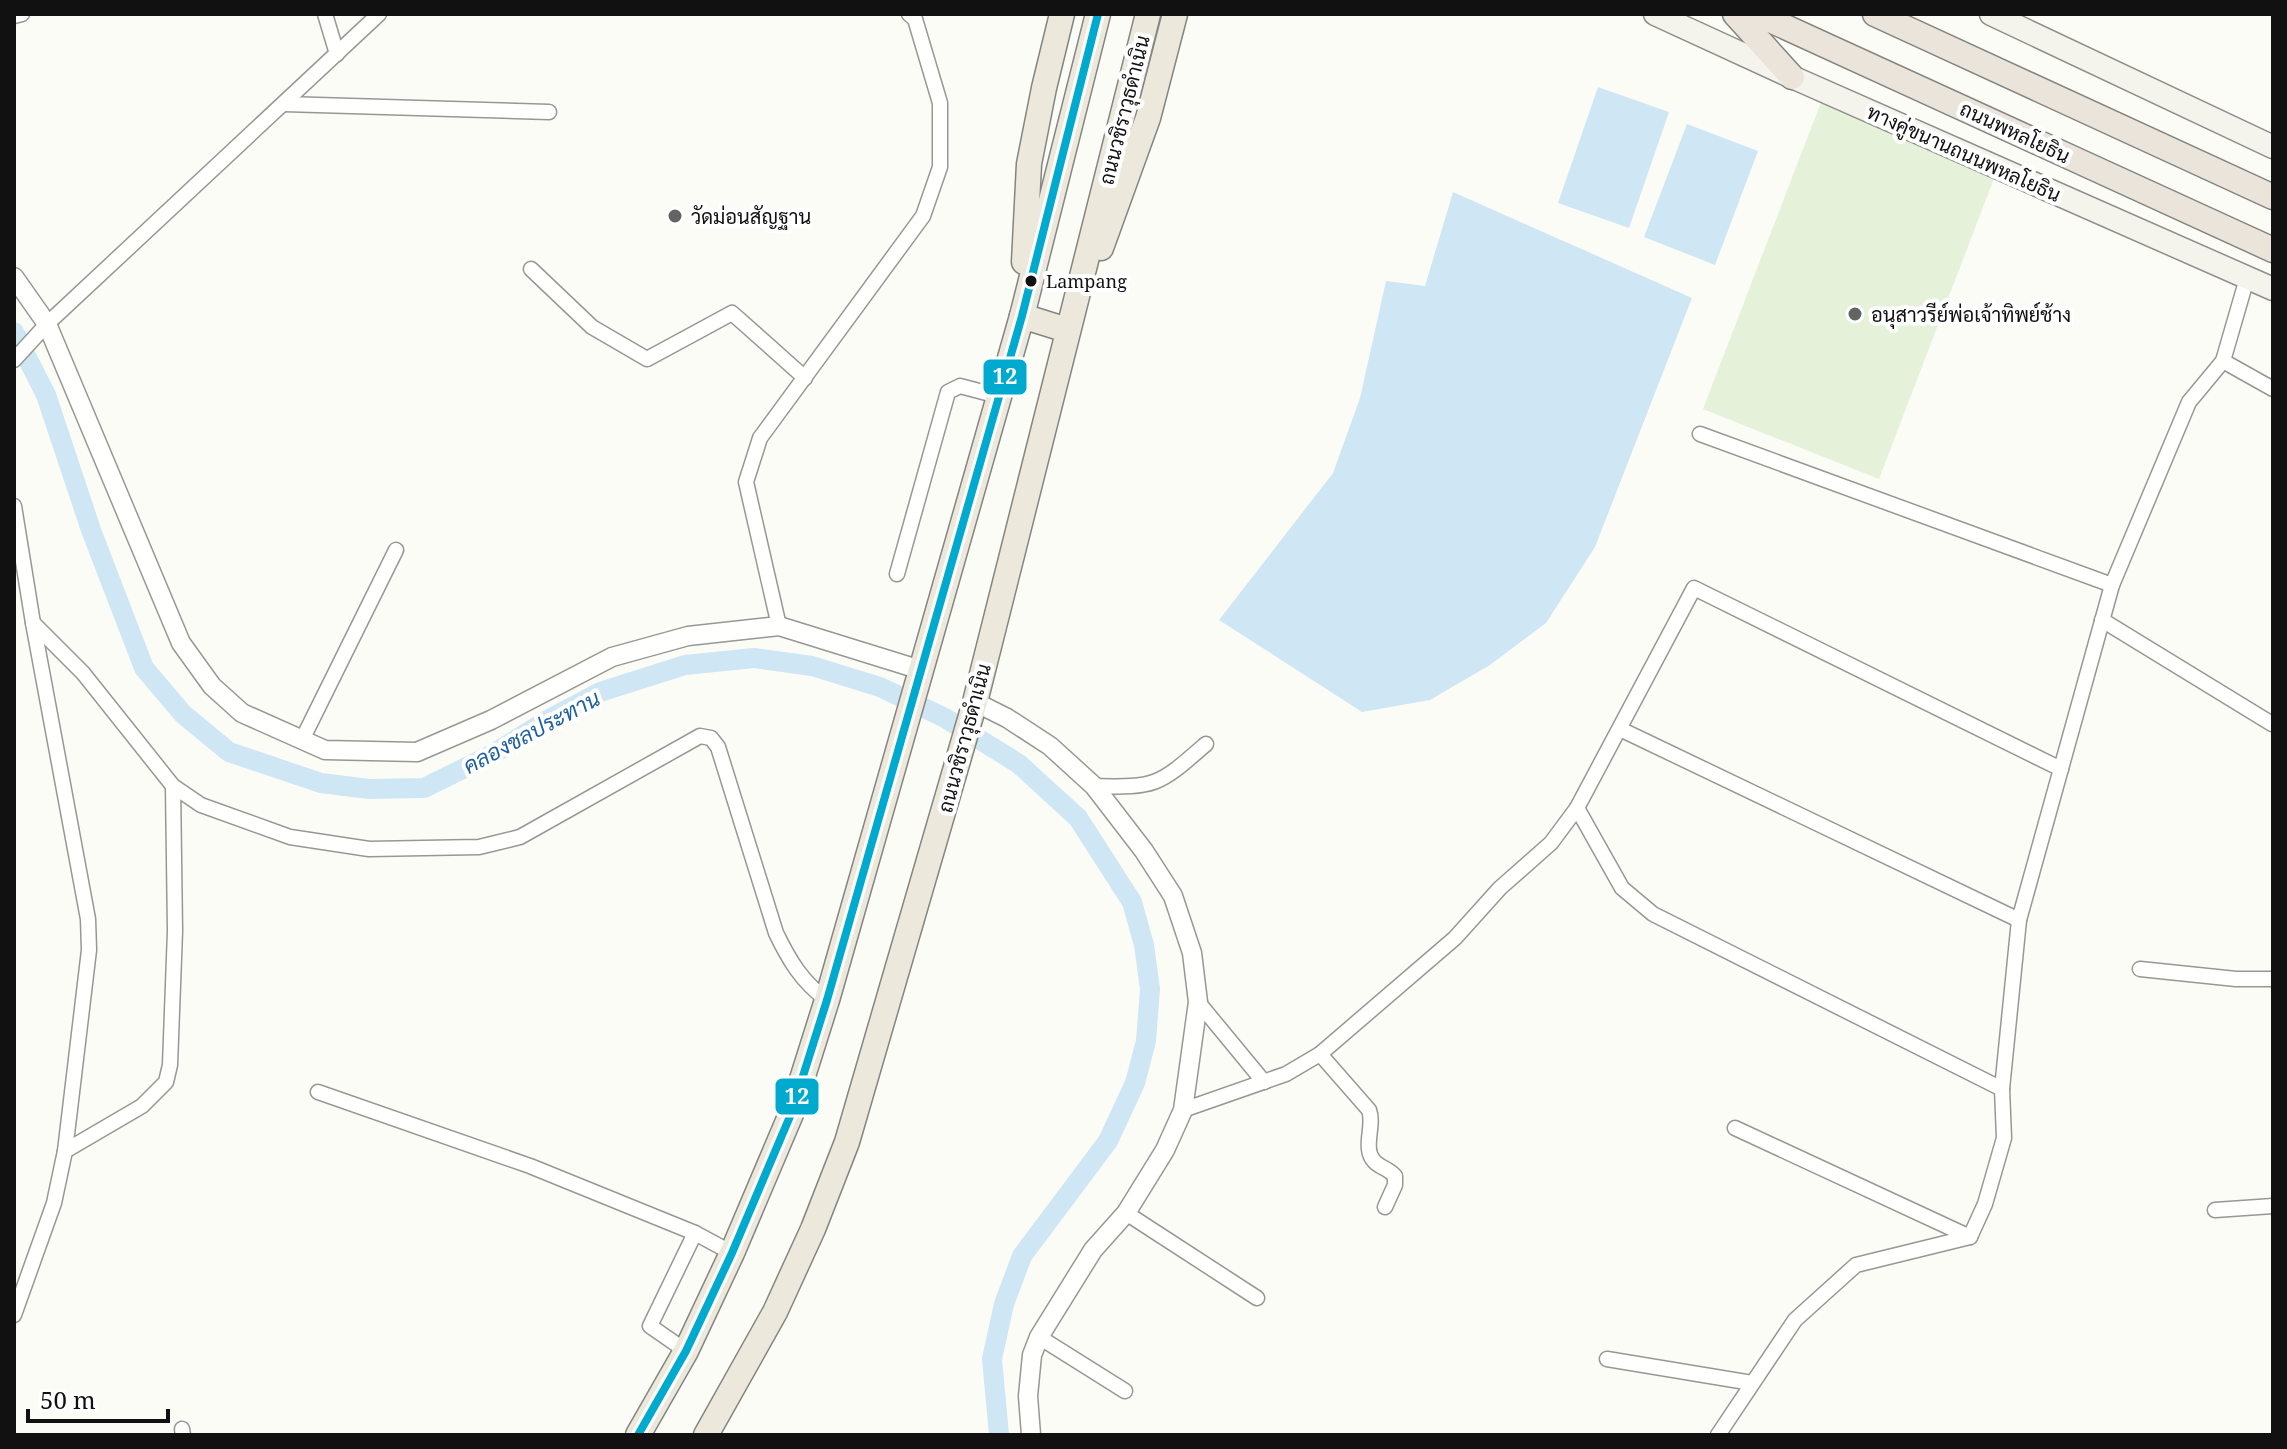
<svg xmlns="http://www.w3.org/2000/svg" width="2287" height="1449" viewBox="0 0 2287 1449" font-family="'Noto Serif',Sarabun,serif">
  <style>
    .green { fill: #e5f1d8 }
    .water { fill: #cfe6f4 }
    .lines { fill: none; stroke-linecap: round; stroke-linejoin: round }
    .canal { stroke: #cfe6f4; stroke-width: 20 }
    .minor-casing { stroke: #979795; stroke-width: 17 }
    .tertiary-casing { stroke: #979795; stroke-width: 21 }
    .secondary-casing { stroke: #8d8d8b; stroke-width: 25 }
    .primary-casing { stroke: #848482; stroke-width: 27 }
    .trunk-casing { stroke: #848482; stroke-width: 27 }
    .minor { stroke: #fffffe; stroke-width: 14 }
    .tertiary { stroke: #fffffe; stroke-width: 18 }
    .secondary { stroke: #f5f4ec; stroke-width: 22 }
    .primary { stroke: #ece8dc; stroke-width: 24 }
    .trunk { stroke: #eae4da; stroke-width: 24 }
    .bus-1-casing { stroke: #fff; stroke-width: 14 }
    .bus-1 { stroke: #00a9ce; stroke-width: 8 }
    .poi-dot { fill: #636362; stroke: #fff; stroke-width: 3 }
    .bus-dot { fill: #111; stroke: #fff; stroke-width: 3 }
    .labels { text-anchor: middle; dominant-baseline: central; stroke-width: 8; stroke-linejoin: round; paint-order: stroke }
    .bus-label { font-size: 18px; fill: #111; stroke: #fff; text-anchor: start }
    .street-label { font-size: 20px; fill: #111; stroke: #fff }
    .poi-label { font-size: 20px; fill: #111; stroke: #fff; text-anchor: start }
    .water-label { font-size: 22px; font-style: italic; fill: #1f609d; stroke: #fff }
    .line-badge { stroke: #fff; stroke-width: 3 }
    .badge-label { font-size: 22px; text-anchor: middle; font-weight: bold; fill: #fff }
  </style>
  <rect width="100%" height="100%" fill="#fcfcf7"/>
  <!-- green -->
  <path class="green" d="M 1825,92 L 1998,168 L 1879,479 L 1703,409 Z"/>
  <!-- water -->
  <g class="water">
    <path d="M 1598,87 L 1669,112 L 1629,228 L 1558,203 Z"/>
    <path d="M 1687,124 L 1758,151 L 1715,265 L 1644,237 Z"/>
    <path d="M 1453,192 L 1692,298 L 1595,547 L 1546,623 L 1490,665 L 1430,700 L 1362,712 L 1219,620 L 1333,473 L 1360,398 L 1386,281 L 1425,286 Z"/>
  </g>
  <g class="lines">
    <!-- canal -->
    <path class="canal" d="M 14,332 L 46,395 L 91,530 L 144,668 L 183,714 L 229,752 L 321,783 L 369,789 L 424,788 L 493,754 L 549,719 L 600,692 L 685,665 L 754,658 L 812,666 L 880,687 L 945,718 L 1019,764 L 1078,818 L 1132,902 L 1144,945 L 1150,989 L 1146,1041 L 1135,1083 L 1108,1141 L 1022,1256 L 1004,1304 L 992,1359 L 999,1435"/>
    <!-- minor casing -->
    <g class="minor-casing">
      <g id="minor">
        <path d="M 325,14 L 337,54"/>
        <path d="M 14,16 L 22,14"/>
        <path d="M 284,104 L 549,112"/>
        <path d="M 531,269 L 592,327 L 647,359 L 732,313 L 805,378"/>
        <path d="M 2247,278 L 2223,361 L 2273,389"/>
        <path d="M 14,360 L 47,324 L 379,14"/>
        <path d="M 1700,434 L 2112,585"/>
        <path d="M 14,506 L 33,623 L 88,919 L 89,950 L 65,1151 L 54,1203 L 14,1315"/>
        <path d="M 897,574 L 948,392 L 960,386 L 998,396"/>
        <path d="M 2102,620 L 2272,724"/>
        <path d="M 33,623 L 83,673 L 173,786 L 201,805 L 290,837 L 369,849 L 479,847 L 520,837 L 700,736 L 711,738 L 718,747 L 776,933 C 789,960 802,982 827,1000"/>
        <path d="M 779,626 L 746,482 L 760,438 L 923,216 L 940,167 L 940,103 L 915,19 L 909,14"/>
        <path d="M 1620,729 L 2019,920"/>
        <path d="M 302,740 L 396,550"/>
        <path d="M 1094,786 C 1157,788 1159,785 1206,744"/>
        <path d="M 1577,808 L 1622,888 L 1653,914 L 2002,1089"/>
        <path d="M 2140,969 L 2236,979 L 2273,979"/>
        <path d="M 1198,1002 L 1264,1082"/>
        <path d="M 1320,1054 L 1369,1110 C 1375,1125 1362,1148 1374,1161 C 1379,1167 1389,1169 1395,1176 L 1395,1185 L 1385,1207"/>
        <path d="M 318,1092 L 530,1166 L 695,1233 L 732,1253"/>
        <path d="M 1183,1110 L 1286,1074 L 1320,1054 L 1455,938 L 1500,888 L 1551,843 L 1577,808 L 1694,588 L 2061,769"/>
        <path d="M 1735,1128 L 1970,1237"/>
        <path d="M 65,1151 L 142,1106 L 166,1082 L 170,1065 L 175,931 L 173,786"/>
        <path d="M 2215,1210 L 2273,1206"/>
        <path d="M 1126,1213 L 1257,1298"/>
        <path d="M 1039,1337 L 1125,1391"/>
        <path d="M 686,1351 L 650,1326 L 695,1233"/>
        <path d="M 1607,1359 L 1752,1383"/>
        <path d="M 182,1429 L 183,1435"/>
        <path d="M 1718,1435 L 1795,1320 L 1856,1265 L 1970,1237 L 1985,1204 L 2004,1138 L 2002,1089 L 2019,920 L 2112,585 L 2189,402 L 2223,361"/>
      </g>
    </g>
    <!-- tertiary casing -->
    <g class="tertiary-casing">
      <g id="tertiary">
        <path d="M 14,277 L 47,324 L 181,643 L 212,686 L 242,713 L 325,750 L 417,752 L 491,720 L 612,657 L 688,636 L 779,626 L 921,670"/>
        <path d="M 975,702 L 1007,718 L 1050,746 L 1094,786 L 1144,851 L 1173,896 L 1192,953 L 1198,1002 L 1183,1110 L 1165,1150 L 1126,1213 L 1093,1250 L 1039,1337 L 1032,1355 L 1028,1396 L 1031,1435"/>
      </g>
    </g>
    <!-- secondary casing -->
    <g class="secondary-casing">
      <g id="secondary">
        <path d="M 1655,14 L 1792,77 L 2273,289"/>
        <path d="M 1991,14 L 2273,147"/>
      </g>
    </g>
    <!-- primary casing -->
    <g class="primary-casing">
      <g id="primary">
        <path d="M 1101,248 L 1148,118 L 1175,14"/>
        <path d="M 1024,262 L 1029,164 L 1044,88 L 1062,14"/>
        <path d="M 1022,316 L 1067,330"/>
        <path d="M 638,1435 L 686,1351 L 732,1253 L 791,1114 L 827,1000 L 1022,316 L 1098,14"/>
        <path d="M 706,1435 L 775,1312 L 813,1229 L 847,1142 L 975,702 L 1148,14"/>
      </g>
    </g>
    <!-- trunk casing -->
    <g class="trunk-casing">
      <g id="trunk">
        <path d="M 1735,14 L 1792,77"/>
        <path d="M 1757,14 L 2273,250"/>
        <path d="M 1875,14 L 2273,197"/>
      </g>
    </g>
    <!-- minor -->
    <use href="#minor" class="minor"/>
    <!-- tertiary -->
    <use href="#tertiary" class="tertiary"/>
    <!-- secondary -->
    <use href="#secondary" class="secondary"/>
    <!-- primary -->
    <use href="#primary" class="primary"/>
    <!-- trunk -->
    <use href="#trunk" class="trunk"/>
    <!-- bus-1 casing -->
    <g class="bus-1-casing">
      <path id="bus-1" d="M 638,1435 L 686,1351 L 732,1253 L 791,1114 L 827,1000 L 1022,316 L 1098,14"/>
    </g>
    <!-- bus-1 -->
    <use href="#bus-1" class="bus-1"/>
  </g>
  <!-- markers -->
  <g class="poi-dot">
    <circle cx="675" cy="216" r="8"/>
    <circle cx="1855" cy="314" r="8"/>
  </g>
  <circle class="bus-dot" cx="1031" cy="281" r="7"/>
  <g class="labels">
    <!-- bus labels -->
    <g class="bus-label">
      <text x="1046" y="281">Lampang</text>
    </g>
    <!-- street labels -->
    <g class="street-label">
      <text transform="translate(1124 110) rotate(-76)">ถนนวชิราวุธดำเนิน</text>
      <text transform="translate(2015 132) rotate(25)">ถนนพหลโยธิน</text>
      <text transform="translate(1964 153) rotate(24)">ทางคู่ขนานถนนพหลโยธิน</text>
      <text transform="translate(964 738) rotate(-75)">ถนนวชิราวุธดำเนิน</text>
    </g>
    <!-- poi labels -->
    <g class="poi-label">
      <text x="691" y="216">วัดม่อนสัญฐาน</text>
      <text x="1871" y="314">อนุสาวรีย์พ่อเจ้าทิพย์ช้าง</text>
    </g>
    <!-- water labels -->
    <g class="water-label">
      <text transform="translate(531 731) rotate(-28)">คลองชลประทาน</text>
    </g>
  </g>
  <g class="line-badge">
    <rect x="982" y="358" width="46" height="38" rx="8" fill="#00a9ce"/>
    <rect x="774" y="1077" width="46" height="39" rx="8" fill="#00a9ce"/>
  </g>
  <g class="badge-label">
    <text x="1005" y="384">12</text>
    <text x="797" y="1104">12</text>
  </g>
  <!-- border -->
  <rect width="2287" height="1449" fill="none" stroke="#111111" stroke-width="32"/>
  <!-- scale -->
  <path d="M28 1409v12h140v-12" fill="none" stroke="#111111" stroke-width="4"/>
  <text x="40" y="1409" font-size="24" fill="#111111" stroke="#ffffff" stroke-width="6" paint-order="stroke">50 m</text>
</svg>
